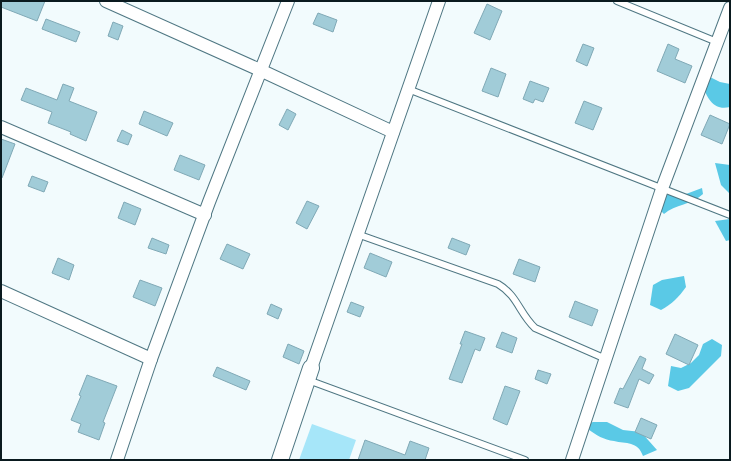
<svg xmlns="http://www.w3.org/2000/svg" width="731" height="461" viewBox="0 0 731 461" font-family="'Source Sans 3',sans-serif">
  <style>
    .green { fill: #a6e6f9 }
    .forest { fill: #5ac9e6 }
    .building { fill: #a1ccd8; stroke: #80a9b6 }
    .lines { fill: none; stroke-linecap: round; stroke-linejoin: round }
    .lane-casing { stroke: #4f7783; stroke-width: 8 }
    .street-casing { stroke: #4f7783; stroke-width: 14 }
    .secondary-casing { stroke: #4f7783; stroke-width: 18 }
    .lane { stroke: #fff; stroke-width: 6 }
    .street { stroke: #fff; stroke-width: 12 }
    .secondary { stroke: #fff; stroke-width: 16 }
  </style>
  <rect width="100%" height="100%" fill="#f2fbfd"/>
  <!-- green -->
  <path class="green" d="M 312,424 L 356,440 L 349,460 L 299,460 Z"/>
  <!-- forest -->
  <g class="forest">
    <path d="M 710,77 L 720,82 L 730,84 L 730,107 C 714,111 708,99 703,87 Z"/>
    <path d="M 715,163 L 730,165 L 730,194 L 721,185 Z"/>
    <path d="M 702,188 L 703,194 C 692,205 675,204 664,214 L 660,210 L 660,195 L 686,194 Z"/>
    <path d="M 730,219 L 730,240 L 726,241 L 715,221 Z"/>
    <path d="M 684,276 L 686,287 C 679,297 672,304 661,310 L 650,305 L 653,285 L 662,280 Z"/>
    <path d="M 712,339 L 722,345 L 721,356 L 689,388 L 678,391 L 668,386 L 671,366 L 681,368 L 691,363 L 699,355 L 703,344 Z"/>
    <path d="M 593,422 L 607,422 L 623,430 L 641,432 L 657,450 L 643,456 C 638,441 626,444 614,441 C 604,440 596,435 588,429 L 587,424 Z"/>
  </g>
  <!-- building -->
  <g class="building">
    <path d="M 1,1 L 45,1 L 37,21 L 1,7 Z"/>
    <path d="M 487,4 L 502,11 L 490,40 L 474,33 Z"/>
    <path d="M 318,13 L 337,20 L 333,32 L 313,24 Z"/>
    <path d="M 46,19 L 80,32 L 76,42 L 42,29 Z"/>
    <path d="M 113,22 L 123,26 L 118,40 L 108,36 Z"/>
    <path d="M 583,44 L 594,48 L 587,66 L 576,61 Z"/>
    <path d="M 668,44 L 679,49 L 675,59 L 692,66 L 685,83 L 657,71 Z"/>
    <path d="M 491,68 L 506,74 L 498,97 L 482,91 Z"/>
    <path d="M 530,81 L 549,88 L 543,102 L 535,99 L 533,103 L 523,99 Z"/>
    <path d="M 63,84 L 74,88 L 69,101 L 97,112 L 86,141 L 70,134 L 71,132 L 48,123 L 52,112 L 21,100 L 26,88 L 57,100 Z"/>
    <path d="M 584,101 L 602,108 L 593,130 L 575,123 Z"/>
    <path d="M 287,109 L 296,114 L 288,130 L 279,125 Z"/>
    <path d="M 144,111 L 173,123 L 167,136 L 139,124 Z"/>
    <path d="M 710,115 L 730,124 L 722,144 L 701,135 Z"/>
    <path d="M 122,130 L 132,135 L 128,145 L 117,141 Z"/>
    <path d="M 1,139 L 15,144 L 2,178 L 1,178 Z"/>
    <path d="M 180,155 L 205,165 L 199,180 L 174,170 Z"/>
    <path d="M 32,176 L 48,182 L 44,192 L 28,186 Z"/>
    <path d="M 307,201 L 319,206 L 307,229 L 296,223 Z"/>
    <path d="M 124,202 L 141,209 L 135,225 L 118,218 Z"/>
    <path d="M 152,238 L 169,245 L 166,254 L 148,248 Z"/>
    <path d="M 452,238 L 470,245 L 466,255 L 448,248 Z"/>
    <path d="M 227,244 L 250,254 L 243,269 L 220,259 Z"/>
    <path d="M 370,253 L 392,262 L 386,277 L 364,268 Z"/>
    <path d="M 58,258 L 74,265 L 69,280 L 52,273 Z"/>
    <path d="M 519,259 L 540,267 L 535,282 L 513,274 Z"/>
    <path d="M 140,280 L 162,288 L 155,306 L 133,297 Z"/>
    <path d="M 575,301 L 598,310 L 592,326 L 569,317 Z"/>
    <path d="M 351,302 L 364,307 L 360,317 L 347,312 Z"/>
    <path d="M 271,304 L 282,309 L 278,319 L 267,314 Z"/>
    <path d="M 465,331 L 485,338 L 480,351 L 475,349 L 462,383 L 449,379 L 462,344 L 460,344 Z"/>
    <path d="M 502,332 L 517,338 L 512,353 L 496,347 Z"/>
    <path d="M 675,334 L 698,345 L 689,365 L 666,354 Z"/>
    <path d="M 288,344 L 304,351 L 299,364 L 283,357 Z"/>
    <path d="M 640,356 L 646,359 L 642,369 L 654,375 L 649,384 L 639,379 L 628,408 L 614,403 L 620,388 L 623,389 Z"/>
    <path d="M 217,367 L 250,381 L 246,390 L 213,376 Z"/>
    <path d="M 538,370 L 551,374 L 547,384 L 535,379 Z"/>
    <path d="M 87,375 L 117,386 L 103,422 L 105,423 L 99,440 L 78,432 L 81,424 L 71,420 L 81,396 L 79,395 Z"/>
    <path d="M 505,386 L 520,391 L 507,425 L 493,419 Z"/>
    <path d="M 641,418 L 657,425 L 651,439 L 635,432 Z"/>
    <path d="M 365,440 L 405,455 L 410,441 L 429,448 L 425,460 L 358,460 Z"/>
  </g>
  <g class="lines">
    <!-- lane casing -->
    <g class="lane-casing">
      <g id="lane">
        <path d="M 617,1 L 717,42"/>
        <path d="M 408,89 L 730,215"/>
        <path d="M 357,234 L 498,284 C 518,296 519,313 535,328 L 606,359"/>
        <path d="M 308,380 L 525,460"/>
      </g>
    </g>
    <!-- street casing -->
    <g class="street-casing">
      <g id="street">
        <path d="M 106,1 L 260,70 L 393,132"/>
        <path d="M 1,127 L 205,215"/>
        <path d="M 1,291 L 151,359"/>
        <path d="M 311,368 L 439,1"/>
        <path d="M 117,460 L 151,359 L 209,202 L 288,1"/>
        <path d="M 572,460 L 663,186 L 730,8"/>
      </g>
    </g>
    <!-- secondary casing -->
    <g class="secondary-casing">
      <path id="secondary" d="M 280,460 L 311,368"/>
    </g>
    <!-- lane -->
    <use href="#lane" class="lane"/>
    <!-- street -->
    <use href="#street" class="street"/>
    <!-- secondary -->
    <use href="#secondary" class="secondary"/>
  </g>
  <!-- border -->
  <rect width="731" height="461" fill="none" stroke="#0a1a1f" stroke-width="4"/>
</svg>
